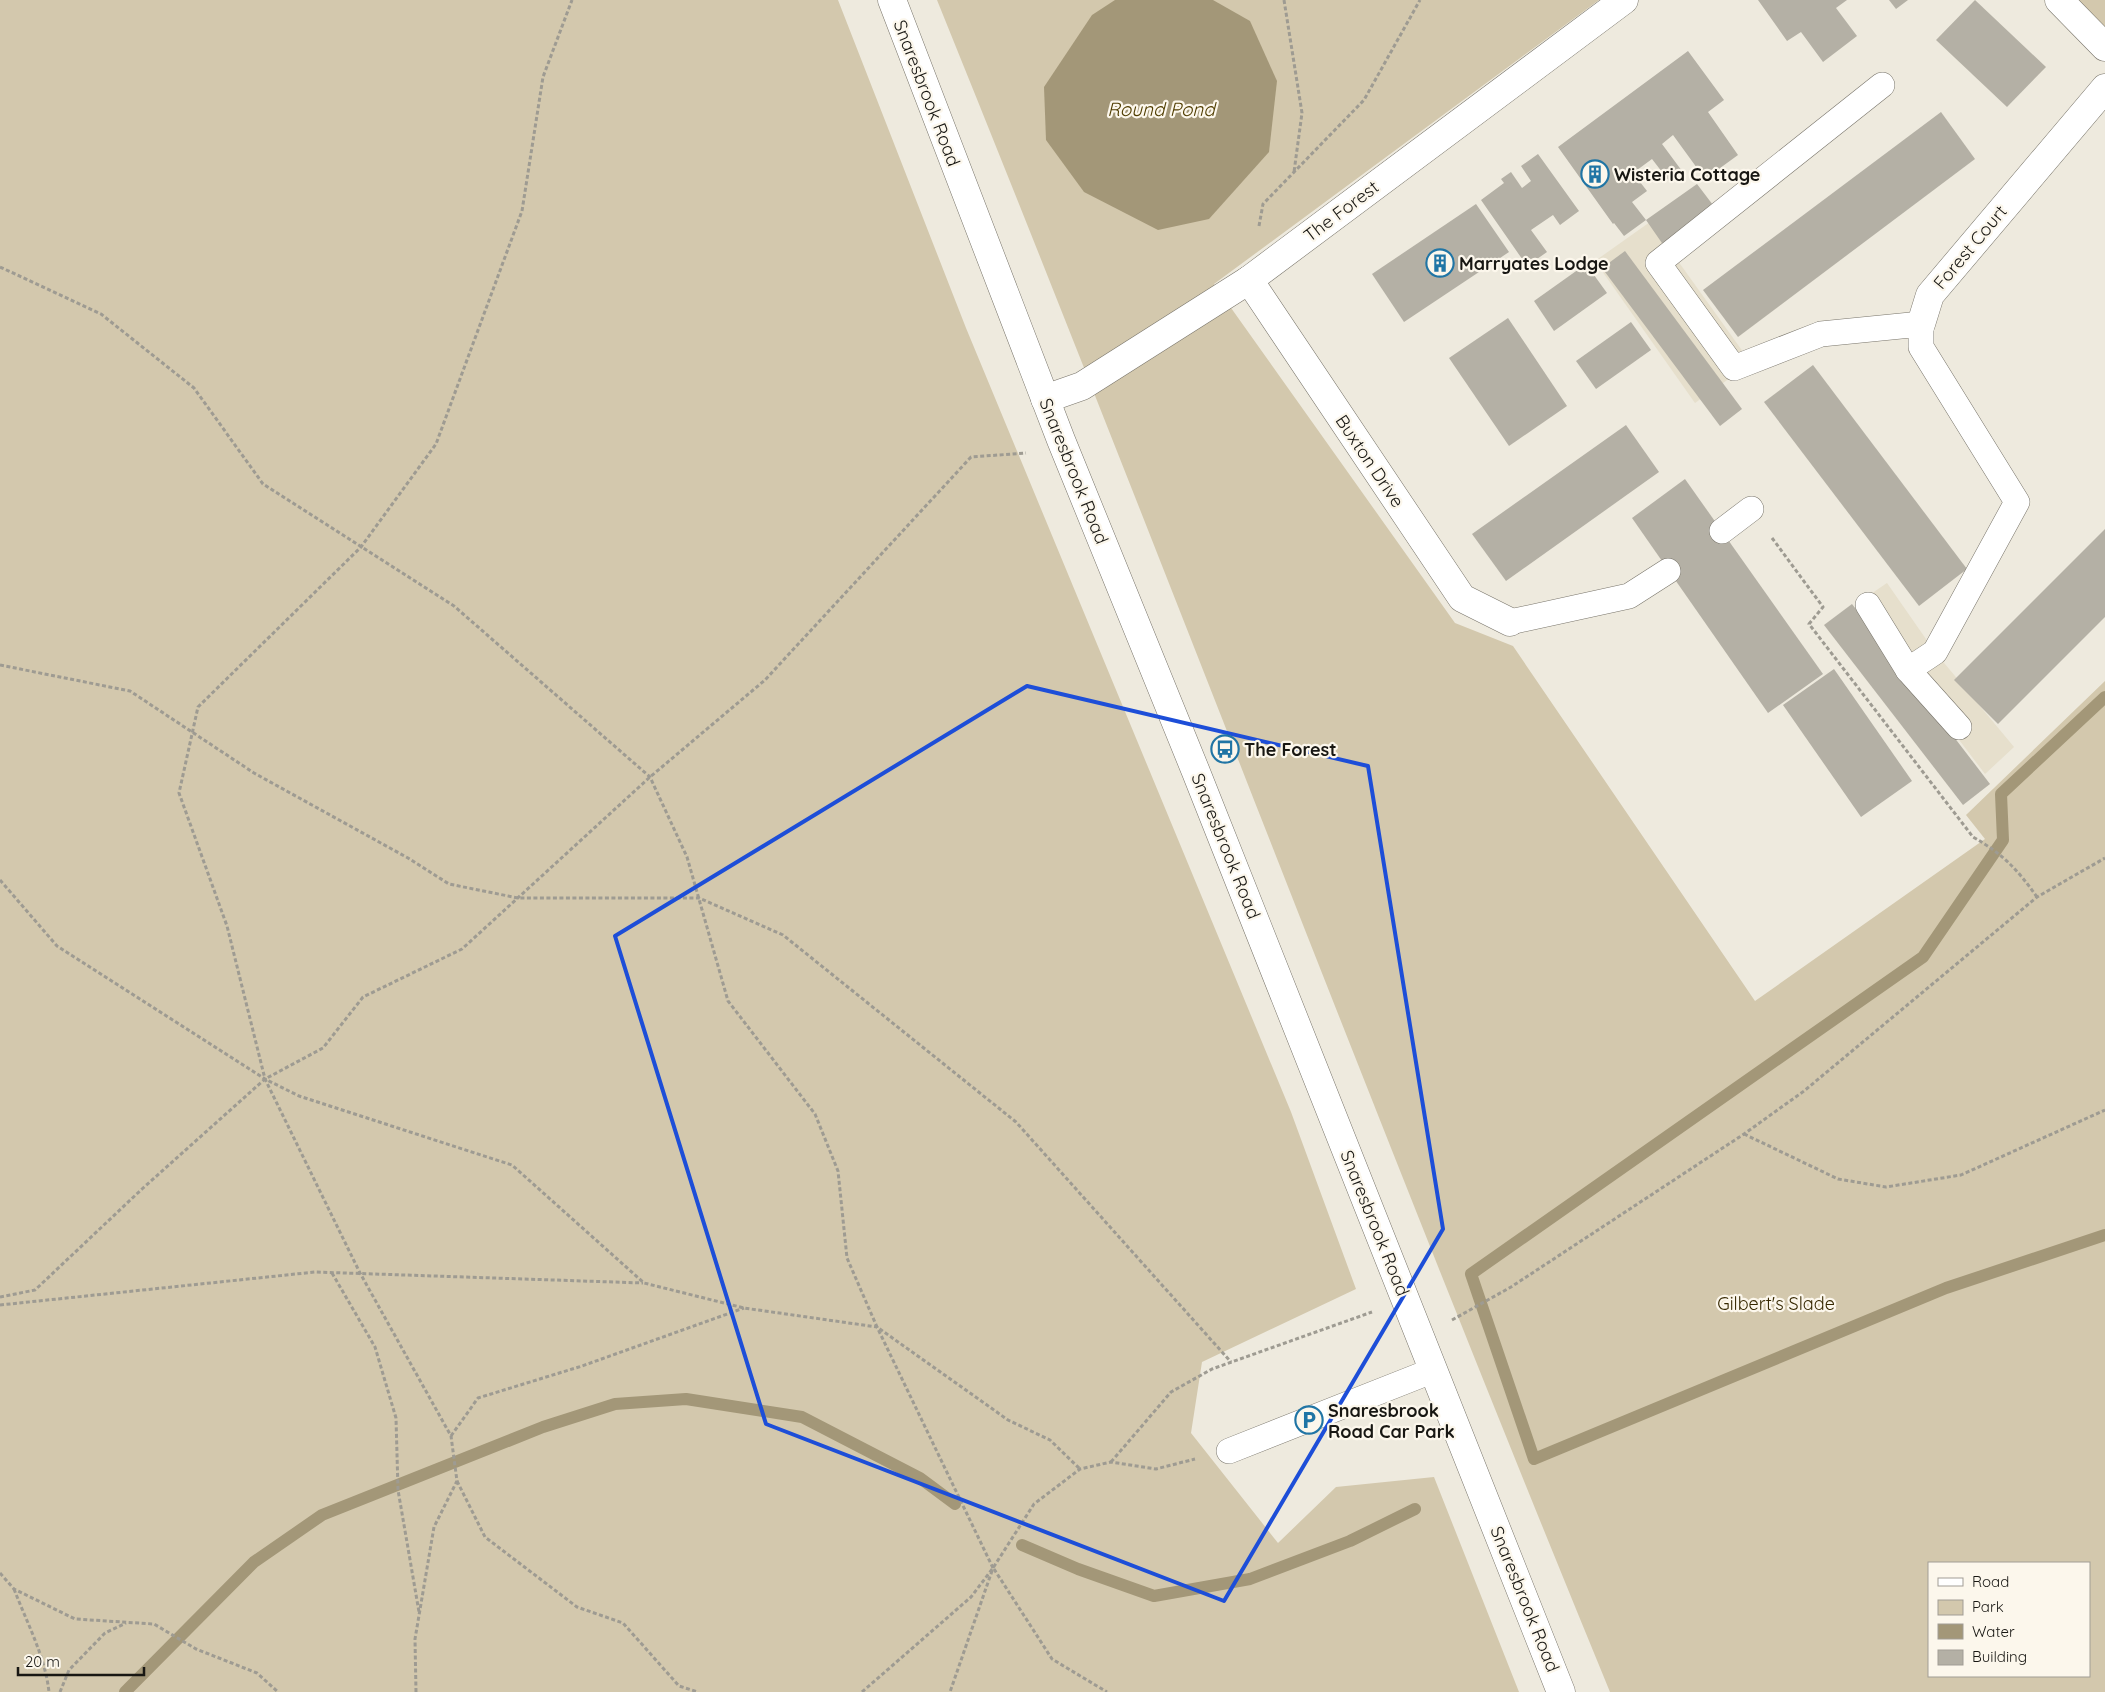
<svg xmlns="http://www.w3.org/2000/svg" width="2105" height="1692" viewBox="0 0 2105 1692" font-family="Quicksand,sans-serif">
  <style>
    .built { fill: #e6dfcc }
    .green { fill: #d3c8ad; fill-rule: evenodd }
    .water { fill: #a39778 }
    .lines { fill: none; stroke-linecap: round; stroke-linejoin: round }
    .stream { stroke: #a39778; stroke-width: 12 }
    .building { fill: #b4b0a5 }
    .lane-casing { stroke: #78746a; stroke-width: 26 }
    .street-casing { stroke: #78746a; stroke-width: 29 }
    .secondary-casing { stroke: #78746a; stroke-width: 29 }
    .path { stroke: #9e9b92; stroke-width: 3; stroke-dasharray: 4 2.5; stroke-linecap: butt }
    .lane { stroke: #fff; stroke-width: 25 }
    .street { stroke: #fff; stroke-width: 28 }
    .secondary { stroke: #fff; stroke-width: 28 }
    .marked { fill: none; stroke: #1d4ed8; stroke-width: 4; stroke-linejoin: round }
    .labels { text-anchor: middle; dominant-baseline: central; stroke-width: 4.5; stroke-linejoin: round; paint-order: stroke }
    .street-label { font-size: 18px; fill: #181713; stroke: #fcf7ec }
    .poi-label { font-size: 18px; font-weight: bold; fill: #181713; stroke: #fcf7ec; text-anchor: start }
    .park-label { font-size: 18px; fill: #362800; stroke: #fcf7ec }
    .water-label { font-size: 19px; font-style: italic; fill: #503d00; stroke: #fcf7ec }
  </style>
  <rect width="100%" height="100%" fill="#eeeade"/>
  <!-- built -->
  <g class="built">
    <path d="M 1650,222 L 1751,363 L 1695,403 L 1595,261 Z"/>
    <path d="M 1887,583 L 1935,652 L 2014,747 L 1985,774 L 1856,604 Z"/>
  </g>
  <!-- green -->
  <g class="green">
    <path d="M 0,0 L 838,0 L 966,328 L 1291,1112 L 1356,1289 L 1202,1362 L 1191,1433 L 1278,1543 L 1336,1487 L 1434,1477 L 1519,1692 L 0,1692 Z"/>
    <path d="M 937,0 L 1599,0 L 1214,284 L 1455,623 L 1513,646 L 1755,1001 L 1985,839 L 1966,815 L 2105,681 L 2105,1692 L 1610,1692 C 1379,1131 1165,563 937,0 ZM 1929,1563 L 2089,1563 L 2089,1676 L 1929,1676 Z"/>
    <path d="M 2059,0 L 2105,0 L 2105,47 Z"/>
  </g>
  <!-- water -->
  <path class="water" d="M 1115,0 L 1213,0 L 1250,21 L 1277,81 L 1269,152 L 1209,219 L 1158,230 L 1084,192 L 1046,140 L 1044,87 L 1092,15 Z"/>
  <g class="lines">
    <!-- stream -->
    <g class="stream">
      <path d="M 2105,697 L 2001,794 L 2003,840 L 1923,957 L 1471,1274 L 1534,1459 L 1946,1288 L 2105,1235"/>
      <path d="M 1022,1545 L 1078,1569 L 1154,1596 L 1250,1579 L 1350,1541 L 1415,1509"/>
      <path d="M 125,1692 L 254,1562 L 322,1515 L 543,1427 L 615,1404 L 686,1399 L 802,1417 L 920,1478 L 955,1504"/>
    </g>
  </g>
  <!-- building -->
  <g class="building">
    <path d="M 1758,0 L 1847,0 L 1836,8 L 1857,36 L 1823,62 L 1801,32 L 1787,41 Z"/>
    <path d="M 1889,0 L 1908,0 L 1896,9 Z"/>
    <path d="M 1975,0 L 2046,67 L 2007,107 L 1936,40 Z"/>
    <path d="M 1688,51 L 1724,100 L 1708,112 L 1738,155 L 1705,179 L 1673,135 L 1662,144 L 1682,171 L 1669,181 L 1652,159 L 1633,173 L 1647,191 L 1632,202 L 1646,220 L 1697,184 L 1716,209 L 1664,246 L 1646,220 L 1624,236 L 1614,223 L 1613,224 L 1558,147 Z"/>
    <path d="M 1941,112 L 1975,159 L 1738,337 L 1703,290 Z"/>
    <path d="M 1538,154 L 1579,211 L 1560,225 L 1553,215 L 1531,230 L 1547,252 L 1527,266 L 1481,200 L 1504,183 L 1501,179 L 1511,172 L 1522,188 L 1531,181 L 1521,166 Z"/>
    <path d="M 1476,204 L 1509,252 L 1404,322 L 1372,274 Z"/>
    <path d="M 1625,251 L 1742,409 L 1720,426 L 1602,268 Z"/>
    <path d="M 1586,264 L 1607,293 L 1554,331 L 1534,301 Z"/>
    <path d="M 1508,318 L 1567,406 L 1509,446 L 1449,358 Z"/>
    <path d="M 1631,322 L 1651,350 L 1596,389 L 1576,361 Z"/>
    <path d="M 1813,365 L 1967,569 L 1919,606 L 1764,402 Z"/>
    <path d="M 1626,425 L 1659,472 L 1506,581 L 1472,534 Z"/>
    <path d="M 1685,479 L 1823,674 L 1768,713 L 1632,518 Z"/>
    <path d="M 2105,529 L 2105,617 L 1998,724 L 1954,680 Z"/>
    <path d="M 1852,604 L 1990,784 L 1963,805 L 1824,625 Z"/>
    <path d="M 1834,669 L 1912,781 L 1861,817 L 1783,705 Z"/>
  </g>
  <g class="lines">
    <!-- lane casing -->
    <g class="lane-casing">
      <g id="lane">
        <path d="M 1882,85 L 1658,263 L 1734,368 L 1821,334 L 1921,324 L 1921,347 L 2017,502 L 1935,652 L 1908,670"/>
        <path d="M 1722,531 L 1751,509"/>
        <path d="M 1868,605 L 1908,670 L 1959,727"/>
        <path d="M 1510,622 L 1629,596 L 1668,571"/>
        <path d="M 1229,1451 L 1434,1370"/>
      </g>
    </g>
    <!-- street casing -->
    <g class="street-casing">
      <g id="street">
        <path d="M 2059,0 L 2105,47"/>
        <path d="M 1249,280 L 1462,598 L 1510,622"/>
        <path d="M 1921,324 L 1930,295 L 2105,88"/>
        <path d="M 1045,399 L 1082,386 L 1249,280 L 1624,0"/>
      </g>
    </g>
    <!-- secondary casing -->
    <g class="secondary-casing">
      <path id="secondary" d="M 892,0 L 1061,440 L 1196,772 L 1561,1692"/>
    </g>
    <!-- path -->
    <g class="path">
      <path d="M 1284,0 L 1302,113 L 1294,172"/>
      <path d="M 1259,226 L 1263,204 L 1364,100 L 1420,0"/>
      <path d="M 0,267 L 101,314 L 194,388 L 263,484 L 454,606 L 650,777 L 687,857 L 728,1001 L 815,1114 L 838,1171 L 847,1258 L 877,1327 L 1008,1420 L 1050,1440 L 1080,1469"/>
      <path d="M 1772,538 L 1823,607 L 1809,624 L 1973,837 C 2003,854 2017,869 2037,897"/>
      <path d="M 0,665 L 130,691 L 254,773 L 408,858 L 449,884 L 518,898 L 699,898 L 783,935 L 1016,1122 L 1231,1362"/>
      <path d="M 0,880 L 57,946 L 265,1079 L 299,1096 L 512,1165 L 644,1283 L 744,1308 L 877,1327 L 993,1568 L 950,1692"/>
      <path d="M 1744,1134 L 1838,1179 L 1886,1187 L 1961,1175 L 2105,1110"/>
      <path d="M 332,1273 L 375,1347 L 396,1418 L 398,1490 L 419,1612"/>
      <path d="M 0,1297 L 35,1290 L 142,1189 L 265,1079 L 323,1048 L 363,997 L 462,949 L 650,777 L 765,680 L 971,457 L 1026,453"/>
      <path d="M 0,1305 L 315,1272 L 643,1283"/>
      <path d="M 1452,1320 L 1511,1287 L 1744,1134 L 1804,1091 L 2037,897 L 2105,858"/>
      <path d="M 451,1436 L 478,1398 L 582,1366 L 744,1308"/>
      <path d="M 1111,1462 L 1171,1392 L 1212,1369 L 1372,1312"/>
      <path d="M 457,1481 L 485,1537 L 577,1607 L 623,1623 L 679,1686 L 698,1692"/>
      <path d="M 994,1569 L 1052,1659 L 1107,1692"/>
      <path d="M 0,1573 L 14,1589 L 75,1619 L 154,1624 L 196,1649 L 257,1673 L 278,1692"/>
      <path d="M 14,1589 C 27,1623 45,1656 49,1692"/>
      <path d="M 60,1692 L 69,1670 L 105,1633 L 126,1623"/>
      <path d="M 416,1692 L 415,1639 L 434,1527 L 457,1481 L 451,1436 L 360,1273 L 265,1079 L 227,926 L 179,793 L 198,707 L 361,547 L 436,444 L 522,211 L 543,77 L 572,0"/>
      <path d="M 862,1692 L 971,1597 L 993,1568 L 1034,1504 L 1080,1469 L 1111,1462 L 1156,1469 L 1195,1459"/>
    </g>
    <!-- lane -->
    <use href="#lane" class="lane"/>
    <!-- street -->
    <use href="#street" class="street"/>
    <!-- secondary -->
    <use href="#secondary" class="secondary"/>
  </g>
  <!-- marked area -->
  <path class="marked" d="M 1027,686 L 1368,766 L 1443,1229 L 1224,1601 L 766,1424 L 615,936 Z"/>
  <!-- icons -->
  <defs>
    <g id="building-ring" transform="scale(1.4375)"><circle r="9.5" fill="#fcf7ec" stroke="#2075a5" stroke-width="1.5"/><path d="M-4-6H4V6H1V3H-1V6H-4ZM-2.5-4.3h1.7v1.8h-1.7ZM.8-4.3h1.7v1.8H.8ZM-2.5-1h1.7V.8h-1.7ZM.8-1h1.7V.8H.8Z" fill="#2075a5"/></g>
    <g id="bus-ring" transform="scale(1.4375)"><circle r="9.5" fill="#fcf7ec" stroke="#2075a5" stroke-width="1.5"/><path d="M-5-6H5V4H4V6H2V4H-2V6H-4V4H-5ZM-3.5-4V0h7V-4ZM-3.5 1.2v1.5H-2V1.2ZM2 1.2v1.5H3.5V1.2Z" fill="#2075a5"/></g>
    <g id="parking-ring" transform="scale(1.4375)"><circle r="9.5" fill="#fcf7ec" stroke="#2075a5" stroke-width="1.5"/><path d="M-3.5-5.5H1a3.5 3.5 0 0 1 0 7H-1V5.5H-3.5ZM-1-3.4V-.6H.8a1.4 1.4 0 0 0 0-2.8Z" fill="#2075a5"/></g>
  </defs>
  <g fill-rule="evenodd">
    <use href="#building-ring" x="1595" y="174"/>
    <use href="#building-ring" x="1440" y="263"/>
    <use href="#bus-ring" x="1225" y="749"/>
    <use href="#parking-ring" x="1309" y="1420"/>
  </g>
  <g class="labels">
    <!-- street labels -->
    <g class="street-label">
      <text transform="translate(927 93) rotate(69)">Snaresbrook Road</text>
      <text transform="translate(1341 211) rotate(-37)">The Forest</text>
      <text transform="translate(1970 247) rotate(-50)">Forest Court</text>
      <text transform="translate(1370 461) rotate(56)">Buxton Drive</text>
      <text transform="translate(1074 471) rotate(68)">Snaresbrook Road</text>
      <text transform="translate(1226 846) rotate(68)">Snaresbrook Road</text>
      <text transform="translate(1375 1223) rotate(68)">Snaresbrook Road</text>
      <text transform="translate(1525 1599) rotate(68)">Snaresbrook Road</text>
    </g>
    <!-- poi labels -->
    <g class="poi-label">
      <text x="1614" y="174">Wisteria Cottage</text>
      <text x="1459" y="263">Marryates Lodge</text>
      <text x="1244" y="749">The Forest</text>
      <text x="1328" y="1410">Snaresbrook<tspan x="1328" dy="21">Road Car Park</tspan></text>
    </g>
    <!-- park labels -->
    <g class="park-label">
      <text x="1776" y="1303">Gilbert's Slade</text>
    </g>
    <!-- water labels -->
    <g class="water-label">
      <text x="1161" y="109">Round Pond</text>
    </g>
  </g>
  <!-- legend -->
  <rect x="1928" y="1562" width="162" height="115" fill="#fcf7ec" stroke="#a19d95"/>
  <rect x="1938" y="1578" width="25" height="8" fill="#ffffff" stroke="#a19d95"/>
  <text x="1972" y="1587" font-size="15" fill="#181713">Road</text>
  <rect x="1938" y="1600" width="25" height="15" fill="#d3c8ad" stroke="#a19d95"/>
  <text x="1972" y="1612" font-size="15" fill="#181713">Park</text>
  <rect x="1938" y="1624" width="25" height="15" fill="#a39778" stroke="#a19d95"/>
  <text x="1972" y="1637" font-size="15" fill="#181713">Water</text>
  <rect x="1938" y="1650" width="25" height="15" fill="#b4b0a5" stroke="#a19d95"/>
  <text x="1972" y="1662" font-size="15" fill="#181713">Building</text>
  <!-- scale -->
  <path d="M18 1667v8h126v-8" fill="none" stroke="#181713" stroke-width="2.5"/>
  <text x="25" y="1667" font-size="15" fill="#181713" stroke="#fcf7ec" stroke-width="4" paint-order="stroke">20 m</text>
</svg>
